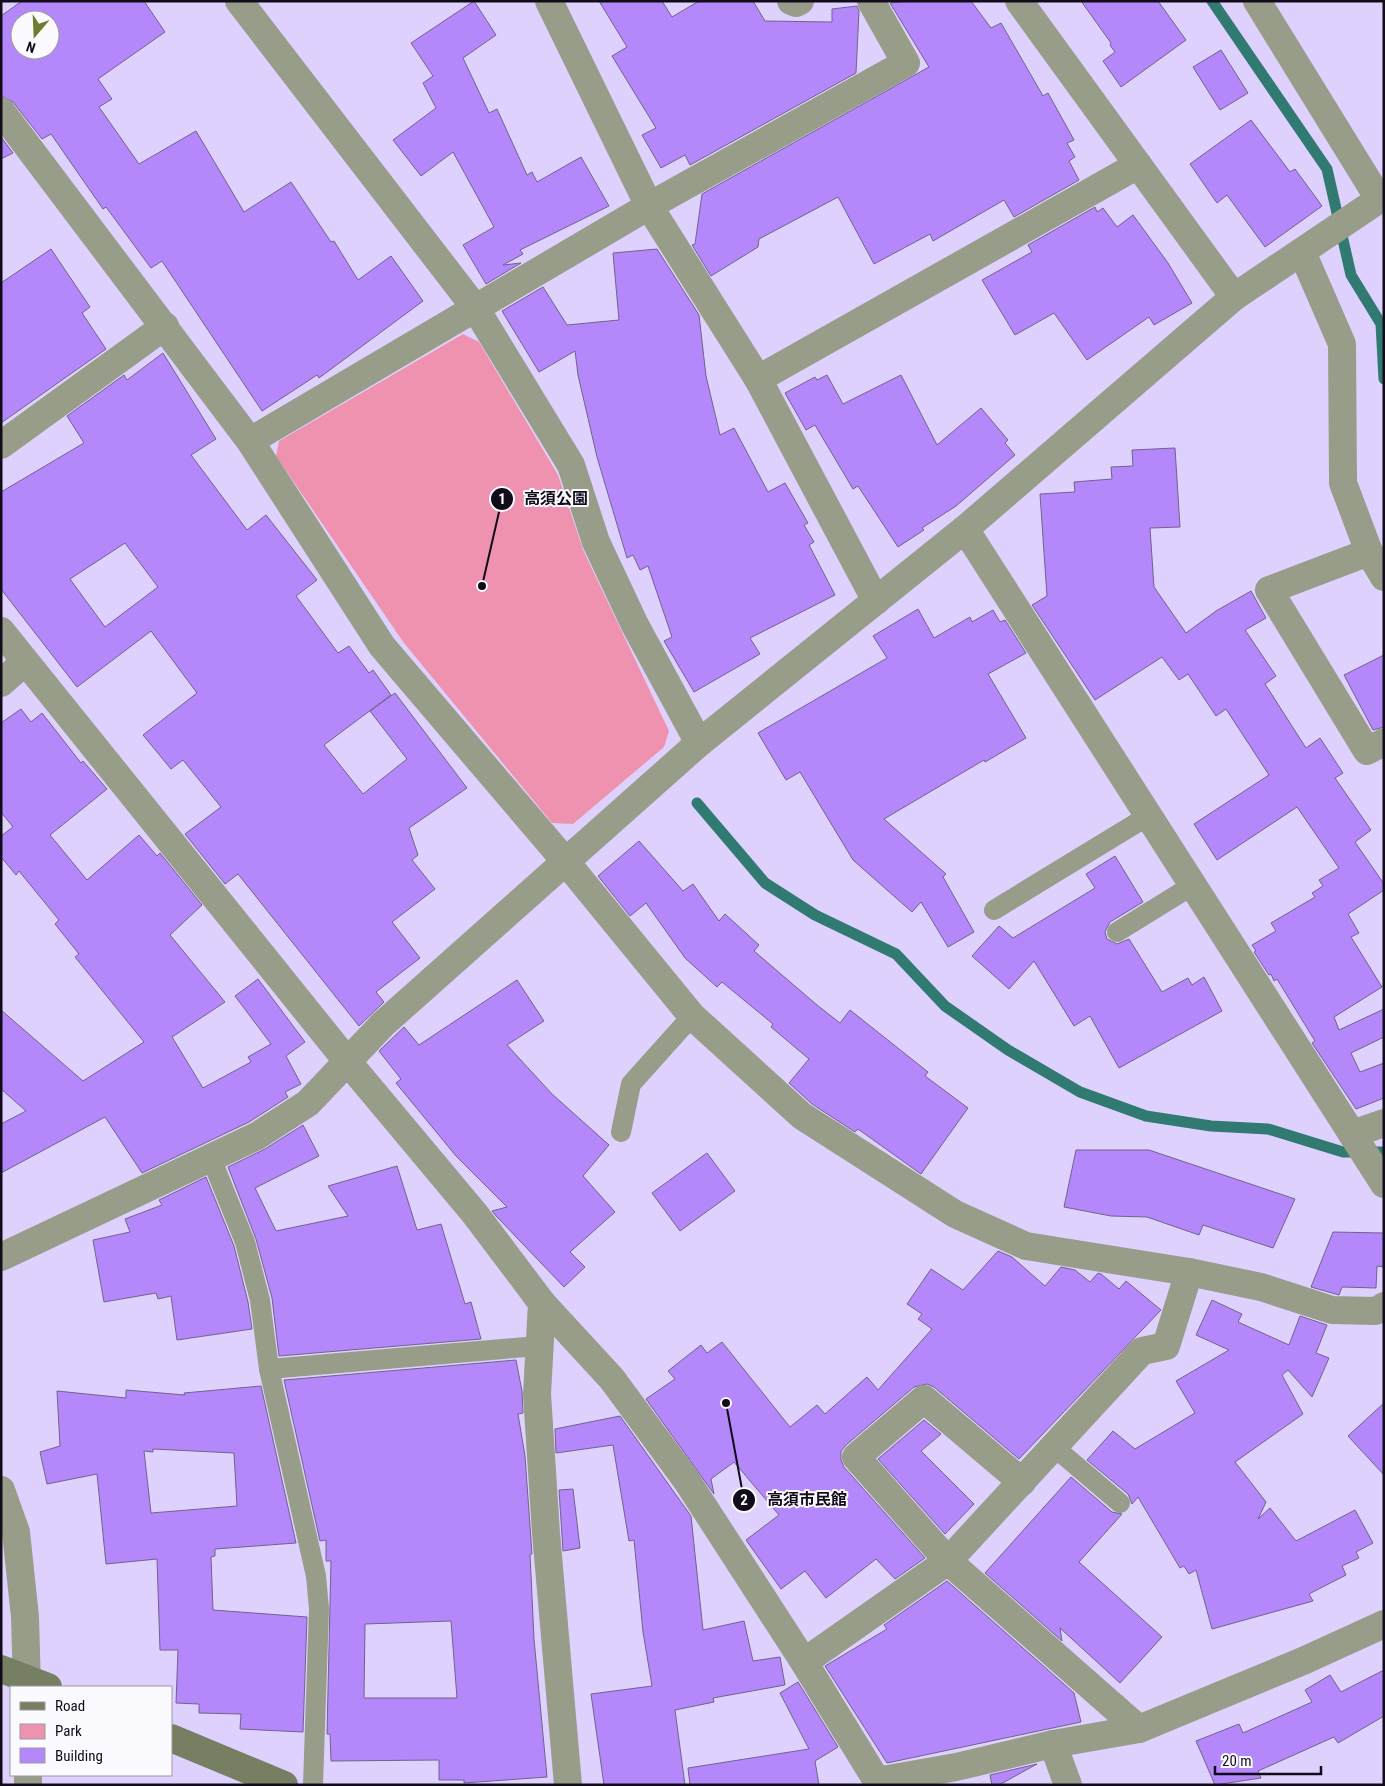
<svg xmlns="http://www.w3.org/2000/svg" width="1385" height="1786" viewBox="0 0 1385 1786" font-family="'Roboto Condensed','Noto Sans JP',sans-serif">
  <style>
    .green { fill: #ee92af }
    .lines { fill: none; stroke-linecap: round; stroke-linejoin: round }
    .stream { stroke: #317a72; stroke-width: 11 }
    .building { fill: #b487fb; stroke: #70638a; fill-rule: evenodd }
    .lane { stroke: #979d89; stroke-width: 20 }
    .street { stroke: #979d89; stroke-width: 28 }
    .secondary { stroke: #777f63; stroke-width: 28 }
    .leader { fill: none; stroke: #110b1a; stroke-width: 2 }
    .callout-dot { fill: #110b1a; stroke: #fbfafe; stroke-width: 2 }
    .mark-label { font-size: 15px; text-anchor: middle; font-weight: bold; fill: #fff }
    .callout-label { font-size: 16px; text-anchor: middle; font-weight: bold; fill: #110b1a; stroke: #fbfafe; stroke-width: 4; stroke-linejoin: round; paint-order: stroke }
  </style>
  <rect width="100%" height="100%" fill="#dfd1fe"/>
  <!-- green -->
  <path class="green" d="M 463,334 L 479,342 L 558,475 L 584,552 L 669,731 L 664,747 L 573,824 L 552,823 L 404,643 L 276,456 L 279,441 Z"/>
  <g class="lines">
    <!-- stream -->
    <g class="stream">
      <path d="M 1212,1 L 1327,169 L 1351,275 L 1381,324 L 1384,379"/>
      <path d="M 697,803 L 765,883 L 815,915 L 896,954 L 945,1006 L 1008,1050 L 1080,1092 L 1146,1116 L 1211,1126 L 1268,1129 L 1343,1152 L 1384,1152"/>
    </g>
  </g>
  <!-- building -->
  <g class="building">
    <path d="M 22,1 L 144,1 L 165,32 L 98,79 L 112,99 L 99,107 L 139,164 L 196,131 L 244,212 L 291,182 L 331,242 L 334,241 L 358,280 L 391,256 L 423,301 L 319,378 L 317,375 L 262,411 L 162,261 L 151,268 L 106,207 L 103,209 L 51,134 L 42,139 L 13,102 L 1,96 L 1,16 ZM 20,20 L 50,20 L 50,50 L 20,50 Z"/>
    <path d="M 474,1 L 496,35 L 463,58 L 489,113 L 497,109 L 527,175 L 532,172 L 537,182 L 581,157 L 609,206 L 520,250 L 523,254 L 503,265 L 521,263 L 486,284 L 463,245 L 494,227 L 453,152 L 421,176 L 393,140 L 436,108 L 423,83 L 433,76 L 411,43 Z"/>
    <path d="M 599,1 L 662,1 L 672,17 L 699,1 L 753,1 L 765,21 L 832,22 L 832,9 L 857,6 L 859,11 L 856,73 L 690,165 L 685,155 L 661,168 L 642,135 L 656,128 L 612,56 L 627,47 Z"/>
    <path d="M 908,1 L 971,1 L 991,28 L 1001,23 L 1043,96 L 1048,93 L 1074,140 L 1067,143 L 1075,157 L 1069,161 L 1079,180 L 1014,217 L 1004,200 L 933,241 L 930,234 L 874,264 L 838,197 L 759,239 L 758,247 L 711,276 L 692,245 L 695,244 L 702,194 L 929,67 L 890,3 Z"/>
    <path d="M 1081,1 L 1158,1 L 1186,40 L 1121,87 L 1103,61 L 1115,52 L 1110,45 L 1111,43 Z"/>
    <path d="M 1221,50 L 1248,93 L 1220,110 L 1193,67 Z"/>
    <path d="M 1251,120 L 1290,172 L 1295,169 L 1322,206 L 1265,247 L 1227,195 L 1217,203 L 1190,164 Z"/>
    <path d="M 1,137 L 13,153 L 1,159 Z"/>
    <path d="M 1095,207 L 1097,212 L 1103,208 L 1117,227 L 1133,215 L 1168,263 L 1192,303 L 1154,325 L 1149,317 L 1087,360 L 1054,313 L 1015,335 L 982,280 L 1032,252 L 1028,245 Z"/>
    <path d="M 51,249 L 90,307 L 82,313 L 106,349 L 1,423 L 1,283 Z"/>
    <path d="M 657,249 L 699,315 L 706,376 L 720,435 L 734,428 L 768,492 L 785,483 L 808,523 L 804,525 L 814,542 L 809,545 L 835,595 L 750,638 L 760,654 L 694,692 L 664,641 L 672,637 L 648,566 L 640,570 L 633,555 L 627,558 L 597,457 L 578,375 L 575,351 L 539,372 L 502,311 L 543,287 L 567,325 L 619,320 L 613,253 Z"/>
    <path d="M 163,353 L 216,439 L 191,455 L 247,530 L 266,515 L 317,580 L 296,596 L 338,653 L 349,646 L 369,673 L 373,670 L 391,695 L 324,745 L 363,794 L 407,759 L 370,711 L 395,693 L 467,788 L 409,828 L 418,855 L 412,860 L 435,889 L 392,922 L 420,958 L 376,992 L 384,1002 L 359,1026 L 238,874 L 225,884 L 185,834 L 221,807 L 183,760 L 171,769 L 143,735 L 197,693 L 151,631 L 77,687 L 1,589 L 1,492 L 84,443 L 67,416 L 124,375 L 127,380 ZM 125,543 L 158,587 L 105,627 L 70,579 Z"/>
    <path d="M 827,375 L 843,404 L 901,375 L 937,445 L 981,408 L 1008,440 L 1005,443 L 1015,455 L 956,506 L 922,528 L 924,530 L 898,547 L 858,486 L 853,489 L 815,425 L 806,430 L 785,393 L 815,377 L 817,380 Z"/>
    <path d="M 1175,448 L 1180,527 L 1150,528 L 1154,587 L 1186,633 L 1216,611 L 1251,591 L 1266,618 L 1245,630 L 1276,676 L 1265,684 L 1306,748 L 1320,738 L 1343,773 L 1335,778 L 1371,830 L 1355,842 L 1384,884 L 1384,890 L 1348,914 L 1359,933 L 1351,937 L 1382,987 L 1334,1017 L 1339,1030 L 1384,1009 L 1384,1037 L 1351,1053 L 1360,1072 L 1384,1063 L 1384,1098 L 1356,1109 L 1312,1043 L 1315,1041 L 1277,979 L 1274,981 L 1271,974 L 1269,975 L 1254,952 L 1256,951 L 1252,945 L 1276,931 L 1271,923 L 1315,897 L 1312,893 L 1323,886 L 1319,880 L 1339,868 L 1297,807 L 1217,860 L 1194,824 L 1269,775 L 1226,709 L 1216,716 L 1188,674 L 1179,680 L 1162,657 L 1095,700 L 1032,605 L 1047,596 L 1040,494 L 1075,492 L 1074,482 L 1112,479 L 1111,467 L 1133,466 L 1132,450 Z"/>
    <path d="M 918,609 L 934,638 L 970,617 L 972,622 L 993,610 L 1000,622 L 1005,620 L 1026,653 L 988,674 L 1026,738 L 985,762 L 984,760 L 884,819 L 946,874 L 943,877 L 974,932 L 948,947 L 921,902 L 912,912 L 853,860 L 800,772 L 786,780 L 758,733 L 887,658 L 873,636 Z"/>
    <path d="M 1384,655 L 1384,727 L 1373,730 L 1344,675 Z"/>
    <path d="M 21,709 L 31,722 L 42,713 L 81,763 L 83,761 L 107,789 L 50,835 L 87,880 L 139,835 L 157,856 L 160,853 L 202,905 L 170,935 L 225,1002 L 172,1037 L 203,1088 L 251,1062 L 248,1057 L 271,1044 L 235,996 L 258,979 L 305,1042 L 286,1056 L 301,1084 L 285,1092 L 288,1097 L 249,1122 L 142,1173 L 105,1117 L 1,1173 L 1,1124 L 26,1111 L 1,1089 L 1,1010 L 83,1081 L 144,1042 L 75,957 L 79,954 L 55,924 L 59,920 L 19,871 L 16,875 L 1,857 L 1,836 L 13,827 L 1,812 L 1,723 Z"/>
    <path d="M 639,841 L 683,891 L 693,884 L 719,921 L 725,914 L 759,945 L 754,951 L 817,1005 L 840,1023 L 850,1010 L 928,1072 L 925,1076 L 968,1108 L 921,1174 L 858,1129 L 855,1132 L 812,1104 L 789,1083 L 809,1059 L 771,1027 L 773,1024 L 722,982 L 717,987 L 685,958 L 646,903 L 630,916 L 598,876 Z"/>
    <path d="M 1115,856 L 1143,902 L 1110,922 L 1105,932 L 1107,939 L 1117,944 L 1129,939 L 1162,992 L 1188,978 L 1192,985 L 1204,977 L 1222,1011 L 1119,1068 L 1090,1016 L 1074,1026 L 1034,961 L 1009,989 L 972,956 L 999,926 L 1013,938 L 1095,888 L 1086,874 Z"/>
    <path d="M 517,980 L 544,1021 L 507,1045 L 552,1094 L 609,1145 L 583,1176 L 615,1212 L 570,1252 L 585,1267 L 564,1287 L 497,1217 L 492,1211 L 507,1207 L 456,1156 L 396,1083 L 401,1079 L 379,1051 L 404,1027 L 419,1045 Z"/>
    <path d="M 303,1125 L 319,1156 L 255,1188 L 276,1231 L 348,1216 L 328,1186 L 397,1166 L 417,1230 L 441,1224 L 465,1304 L 471,1302 L 481,1339 L 279,1356 L 272,1298 L 256,1239 L 228,1167 L 265,1149 Z"/>
    <path d="M 1076,1150 L 1149,1150 L 1295,1199 L 1273,1248 L 1203,1225 L 1199,1235 L 1147,1217 L 1111,1216 L 1064,1207 Z"/>
    <path d="M 707,1153 L 735,1191 L 680,1231 L 652,1193 Z"/>
    <path d="M 206,1177 L 234,1246 L 248,1302 L 252,1329 L 177,1340 L 171,1296 L 158,1299 L 156,1293 L 104,1302 L 93,1240 L 130,1232 L 125,1219 L 162,1205 L 159,1200 Z"/>
    <path d="M 1333,1232 L 1384,1233 L 1384,1267 L 1377,1266 L 1376,1288 L 1342,1287 L 1339,1295 L 1311,1287 Z"/>
    <path d="M 998,1251 L 1012,1257 L 1045,1286 L 1061,1267 L 1075,1270 L 1090,1282 L 1098,1273 L 1101,1274 L 1119,1289 L 1126,1281 L 1161,1310 L 1019,1459 L 934,1387 L 927,1384 L 914,1387 L 846,1445 L 841,1451 L 841,1460 L 844,1467 L 925,1558 L 895,1579 L 876,1559 L 826,1598 L 805,1571 L 781,1589 L 746,1540 L 779,1515 L 734,1462 L 711,1479 L 714,1494 L 646,1399 L 675,1379 L 668,1371 L 701,1345 L 707,1353 L 722,1342 L 790,1427 L 817,1405 L 825,1414 L 867,1377 L 878,1390 L 932,1329 L 918,1319 L 922,1314 L 907,1304 L 931,1269 L 963,1290 Z"/>
    <path d="M 1212,1300 L 1242,1314 L 1238,1322 L 1289,1345 L 1300,1316 L 1327,1325 L 1316,1353 L 1329,1358 L 1312,1397 L 1288,1370 L 1282,1375 L 1303,1414 L 1235,1462 L 1266,1502 L 1258,1519 L 1270,1508 L 1296,1541 L 1355,1510 L 1373,1543 L 1356,1552 L 1359,1558 L 1342,1566 L 1346,1575 L 1309,1594 L 1313,1601 L 1212,1629 L 1196,1570 L 1189,1574 L 1184,1566 L 1180,1568 L 1138,1497 L 1132,1504 L 1128,1494 L 1087,1460 L 1113,1431 L 1135,1449 L 1195,1413 L 1176,1381 L 1229,1350 L 1196,1335 Z"/>
    <path d="M 516,1360 L 522,1391 L 523,1413 L 518,1414 L 525,1456 L 532,1554 L 530,1554 L 534,1639 L 547,1777 L 464,1783 L 464,1780 L 439,1780 L 439,1760 L 331,1761 L 330,1734 L 327,1734 L 331,1561 L 326,1561 L 326,1540 L 320,1541 L 284,1380 ZM 451,1621 L 457,1698 L 364,1698 L 365,1624 Z"/>
    <path d="M 261,1386 L 296,1543 L 215,1549 L 215,1556 L 211,1557 L 213,1610 L 307,1617 L 303,1732 L 240,1729 L 241,1714 L 199,1713 L 199,1704 L 176,1703 L 178,1650 L 160,1650 L 157,1559 L 106,1564 L 97,1474 L 47,1484 L 40,1452 L 60,1446 L 57,1391 L 126,1398 L 126,1390 L 185,1395 L 184,1393 ZM 153,1449 L 234,1453 L 237,1506 L 151,1513 L 144,1451 L 153,1452 Z"/>
    <path d="M 1384,1403 L 1384,1475 L 1348,1436 Z"/>
    <path d="M 620,1416 L 691,1516 L 703,1630 L 744,1621 L 753,1661 L 780,1657 L 785,1685 L 713,1698 L 714,1702 L 675,1710 L 685,1785 L 604,1785 L 591,1694 L 652,1686 L 643,1632 L 634,1540 L 629,1541 L 613,1445 L 556,1453 L 555,1429 Z"/>
    <path d="M 924,1420 L 941,1434 L 921,1451 L 974,1504 L 945,1534 L 878,1459 Z"/>
    <path d="M 1071,1477 L 1112,1512 L 1122,1514 L 1079,1562 L 1162,1637 L 1120,1683 L 1060,1628 L 1062,1641 L 985,1573 Z"/>
    <path d="M 573,1489 L 580,1548 L 563,1551 L 559,1490 Z"/>
    <path d="M 947,1581 L 1074,1693 L 1081,1722 L 887,1763 L 825,1666 L 887,1629 L 884,1625 Z"/>
    <path d="M 1384,1670 L 1384,1716 L 1338,1743 L 1334,1737 L 1258,1771 L 1261,1778 L 1215,1785 L 1196,1741 L 1239,1724 L 1243,1733 L 1312,1702 L 1305,1690 L 1330,1675 L 1341,1692 Z"/>
    <path d="M 798,1682 L 838,1747 L 815,1761 L 819,1785 L 690,1785 L 688,1768 L 809,1749 L 780,1693 Z"/>
    <path d="M 1037,1764 L 999,1785 L 992,1785 L 990,1775 Z"/>
  </g>
  <g class="lines">
    <!-- lane -->
    <g class="lane">
      <path d="M 994,910 L 1148,816"/>
      <path d="M 1117,932 L 1193,885"/>
      <path d="M 621,1132 L 631,1084 L 692,1016"/>
      <path d="M 211,1158 L 245,1242 L 260,1300 L 269,1369 L 316,1576 L 319,1609 L 313,1785"/>
      <path d="M 269,1369 L 538,1346"/>
      <path d="M 1053,1446 L 1120,1503"/>
    </g>
    <!-- street -->
    <g class="street">
      <path d="M 239,1 L 476,309 L 571,465 L 596,542 L 635,625 L 699,743"/>
      <path d="M 549,1 L 649,206 L 758,379 L 876,601"/>
      <path d="M 791,1 L 796,3 L 800,1"/>
      <path d="M 1019,1 L 1234,297"/>
      <path d="M 1257,1 L 1379,199"/>
      <path d="M 1,111 L 250,441 L 382,646 L 566,862 L 692,1016 L 802,1116 L 955,1214 L 1026,1246 L 1189,1272 L 1261,1287 L 1332,1310 L 1376,1311 L 1384,1306"/>
      <path d="M 1302,252 L 1342,344 L 1343,483 L 1369,552 L 1384,577"/>
      <path d="M 758,379 L 1138,165"/>
      <path d="M 250,441 L 649,206 L 906,63 L 871,1"/>
      <path d="M 1,445 L 165,326"/>
      <path d="M 965,529 L 1384,1184"/>
      <path d="M 1369,552 L 1269,590 L 1367,751 L 1384,742"/>
      <path d="M 1,631 L 347,1061 L 475,1214 L 542,1303 L 537,1394 L 546,1533 L 568,1785"/>
      <path d="M 1,683 L 25,662"/>
      <path d="M 1352,1134 L 1384,1123"/>
      <path d="M 1,1257 L 257,1136 L 308,1103 L 383,1024 L 699,743 L 965,529 L 1234,297 L 1384,196"/>
      <path d="M 542,1303 L 612,1379 L 687,1481 L 804,1662 L 877,1781 L 876,1785"/>
      <path d="M 1022,1482 L 924,1399 L 856,1457 L 948,1561 L 1139,1729"/>
      <path d="M 1,1490 L 16,1532 L 25,1617 L 27,1687"/>
      <path d="M 804,1662 L 948,1561 L 1142,1351 L 1166,1346 L 1189,1272"/>
      <path d="M 1053,1744 L 1068,1785"/>
      <path d="M 28,1775 L 28,1785"/>
      <path d="M 877,1781 L 956,1767 L 1053,1744 L 1139,1729 L 1303,1661 L 1384,1624"/>
    </g>
    <!-- secondary -->
    <g class="secondary">
      <path d="M 1,1669 L 48,1687"/>
      <path d="M 171,1738 L 284,1785"/>
    </g>
  </g>
  <!-- callouts -->
  <path class="leader" d="M482 586L502 499M726 1403L744 1500"/>
  <g class="callout-dot">
    <circle cx="482" cy="586" r="5"/>
    <circle cx="726" cy="1403" r="5"/>
    <circle cx="502" cy="499" r="12"/>
    <circle cx="744" cy="1500" r="12"/>
  </g>
  <g class="mark-label">
    <text x="502" y="504">1</text>
    <text x="744" y="1505">2</text>
  </g>
  <g class="callout-label">
    <text x="556" y="504">高須公園</text>
    <text x="807" y="1505">高須市民館</text>
  </g>
  <!-- border -->
  <rect width="1385" height="1786" fill="none" stroke="#110b1a" stroke-width="5"/>
  <!-- legend -->
  <rect x="10" y="1686" width="162" height="90" fill="#fbfafe" stroke="#9d9aa3"/>
  <rect x="20" y="1702" width="25" height="8" fill="#777f63" stroke="#9d9aa3"/>
  <text x="55" y="1711" font-size="15" fill="#110b1a">Road</text>
  <rect x="20" y="1724" width="25" height="15" fill="#ee92af" stroke="#9d9aa3"/>
  <text x="55" y="1736" font-size="15" fill="#110b1a">Park</text>
  <rect x="20" y="1748" width="25" height="15" fill="#b487fb" stroke="#9d9aa3"/>
  <text x="55" y="1761" font-size="15" fill="#110b1a">Building</text>
  <!-- north arrow -->
  <g transform="translate(35 35) rotate(199)"><circle r="24" fill="#fbfafe" stroke="#9d9aa3"/>
  <path d="M0-4L9 19L0 12L-9 19Z" fill="#6c7d2c"/>
  <text y="-8" font-size="14" font-weight="bold" text-anchor="middle" fill="#110b1a">N</text>
  </g>
  <!-- scale -->
  <path d="M1215 1766v8h106v-8" fill="none" stroke="#110b1a" stroke-width="2.5"/>
  <text x="1222" y="1766" font-size="15" fill="#110b1a" stroke="#fbfafe" stroke-width="4" paint-order="stroke">20 m</text>
</svg>
